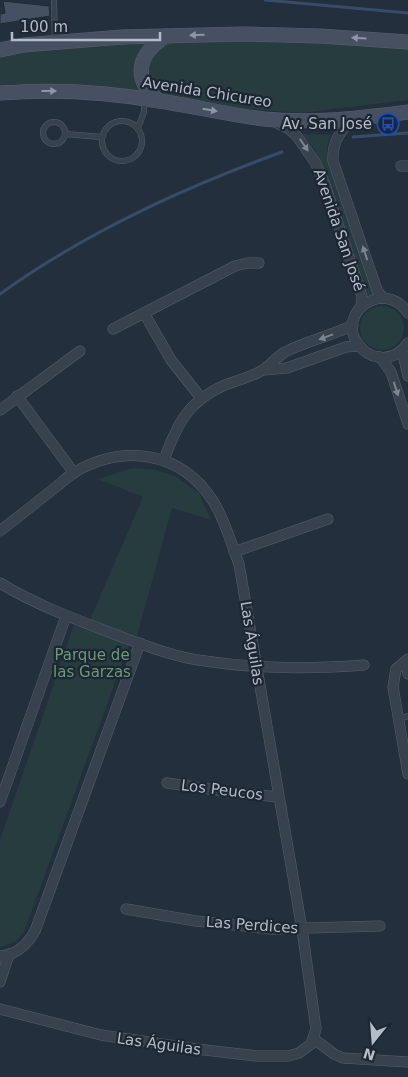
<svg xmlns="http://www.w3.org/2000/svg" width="408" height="1077" viewBox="0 0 408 1077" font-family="'DejaVu Sans',sans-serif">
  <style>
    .green { fill: #263c3f }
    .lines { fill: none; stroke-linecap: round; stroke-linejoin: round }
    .stream { stroke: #394c67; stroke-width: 3 }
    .building { fill: #455162; stroke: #1f2835 }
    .service-casing { stroke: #565f6c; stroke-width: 6 }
    .minor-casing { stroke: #565f6c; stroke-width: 11 }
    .secondary-casing { stroke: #565f6c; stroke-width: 15 }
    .service { stroke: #38414e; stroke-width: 5 }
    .minor { stroke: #38414e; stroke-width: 10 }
    .secondary { stroke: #465061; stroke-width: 14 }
    .oneway { fill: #8e96a5 }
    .oneway2 { fill: #7c8592 }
    .labels { text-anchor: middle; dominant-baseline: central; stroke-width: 4.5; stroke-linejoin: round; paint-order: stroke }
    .street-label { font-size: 15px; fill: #b4bcc9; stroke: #1d2633 }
    .poi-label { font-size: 15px; fill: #b4bcc9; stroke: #1d2633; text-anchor: end }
    .park-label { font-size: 15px; fill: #6b9a76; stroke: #1d2633 }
  </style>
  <rect width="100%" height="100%" fill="#242f3e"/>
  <!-- green -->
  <g class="green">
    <path d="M 220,39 L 343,41 L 408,49 L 408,100 L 300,113 L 237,108 L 181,97 L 15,84 L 0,87 L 0,54 L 101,44 Z"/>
    <path d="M 301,134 L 331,135 L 327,146 L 328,164 L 374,294 L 368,295 L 321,162 L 313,147 Z"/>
    <circle cx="382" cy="328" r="22"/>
    <path d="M 132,468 L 156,470 L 175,476 L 199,493 L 211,520 L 172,508 L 137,636 L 90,620 L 143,497 L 98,479 Z"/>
    <path d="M 74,625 L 129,644 L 24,932 L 15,942 L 0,947 L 0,840 Z"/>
  </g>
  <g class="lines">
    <!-- stream -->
    <g class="stream">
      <path d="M 265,0 L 408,13"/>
      <path d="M 353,137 L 408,133"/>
      <path d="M 0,294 C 86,232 182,188 282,152"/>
    </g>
  </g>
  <!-- building -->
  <path class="building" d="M 3,1 L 49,6 L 50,16 L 0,24 L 0,14 L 5,13 Z"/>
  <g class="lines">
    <!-- service casing -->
    <g class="service-casing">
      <g id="service">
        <path d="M 54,0 L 55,42"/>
        <circle cx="122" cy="141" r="20"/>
        <circle cx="54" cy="133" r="11"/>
        <path d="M 138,128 L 144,112 L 144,99"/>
        <path d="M 65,134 L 102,137"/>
        <path d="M 399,719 L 408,716"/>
      </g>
    </g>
    <!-- minor casing -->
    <g class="minor-casing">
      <g id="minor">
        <path d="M 355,119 C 340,129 332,143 333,161 L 377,290 L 383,298"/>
        <path d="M 275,122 L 289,129 L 296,135 L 315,162 L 325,185 L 362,296 L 361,307"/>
        <path d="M 401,166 L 408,166"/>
        <path d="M 144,313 L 171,360 L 201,398"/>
        <path d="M 408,313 C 384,277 334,314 359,345 C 364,352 370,356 378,357 C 391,359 401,353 408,343"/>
        <path d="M 113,329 L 235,266 L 248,263 L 259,263"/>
        <path d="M 402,350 L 408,376"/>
        <path d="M 380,357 L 391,372 L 408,424"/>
        <path d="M 263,370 L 287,368 L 346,347 L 359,346"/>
        <path d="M 17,396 L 74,473"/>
        <path d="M 0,410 L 80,351"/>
        <path d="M 164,460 C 177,424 188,401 225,385 C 237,380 253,377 264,369 C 271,364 277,357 285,352 C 306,341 331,336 353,325"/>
        <path d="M 0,531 C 17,518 34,504 51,491 C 59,485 67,477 75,472 C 124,444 181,451 213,501 C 225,520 231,543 239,564 L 302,929 L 316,1029 L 311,1044 L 299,1053 L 288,1056 L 257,1056 L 196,1049 L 101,1035 L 0,1009"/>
        <path d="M 234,552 L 328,519"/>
        <path d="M 0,583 C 36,605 75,619 114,634 C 144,645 173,657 205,661 C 257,669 312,669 364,665"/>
        <path d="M 408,659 L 396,669 L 393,687 L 408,774"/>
        <path d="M 408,663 L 407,667 L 408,674"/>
        <path d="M 167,783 L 230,792 L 278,797"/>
        <path d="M 0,802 L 66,616"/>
        <path d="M 126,909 L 196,921 L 272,929 L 380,926"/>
        <path d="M 0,956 C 17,955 27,945 35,931 L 140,643"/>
        <path d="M 0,982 L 9,954"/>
        <path d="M 314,1039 L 334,1054 L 343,1058 L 408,1062"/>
      </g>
    </g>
    <!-- secondary casing -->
    <g class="secondary-casing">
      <g id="secondary">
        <path d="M 0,50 L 24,45 L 122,37 L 242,34 L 320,36 L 408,42"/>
        <path d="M 0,93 C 53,89 107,92 159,101 C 194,106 229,115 264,119 C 313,124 360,118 408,112"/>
        <path d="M 159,101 C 131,78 138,54 166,36"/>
      </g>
    </g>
    <!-- service -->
    <use href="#service" class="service"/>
    <!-- minor -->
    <use href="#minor" class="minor"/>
    <!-- secondary -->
    <use href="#secondary" class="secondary"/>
  </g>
  <!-- one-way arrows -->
  <defs><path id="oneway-solid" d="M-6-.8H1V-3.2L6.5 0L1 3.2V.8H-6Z" transform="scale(1.25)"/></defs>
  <g class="oneway">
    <use href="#oneway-solid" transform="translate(197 35) rotate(178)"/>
    <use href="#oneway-solid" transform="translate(359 38) rotate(-176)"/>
    <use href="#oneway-solid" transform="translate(49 91)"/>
    <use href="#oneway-solid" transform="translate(210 110) rotate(10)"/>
  </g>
  <g class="oneway2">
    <use href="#oneway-solid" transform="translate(304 145) rotate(56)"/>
    <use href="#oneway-solid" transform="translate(365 253) rotate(-108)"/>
    <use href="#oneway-solid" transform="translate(326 337) rotate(160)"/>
    <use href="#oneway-solid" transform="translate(396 389) rotate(72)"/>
  </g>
  <!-- icons -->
  <defs>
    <g id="bus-ring" transform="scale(1.125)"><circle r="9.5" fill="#1d2633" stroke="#1a4fb4" stroke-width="1.5"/><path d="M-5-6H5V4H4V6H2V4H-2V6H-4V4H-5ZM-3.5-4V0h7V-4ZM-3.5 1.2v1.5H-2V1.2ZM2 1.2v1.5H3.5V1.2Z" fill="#1a4fb4"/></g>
  </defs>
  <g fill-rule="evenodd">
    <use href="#bus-ring" x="388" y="124"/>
  </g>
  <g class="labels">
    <!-- street labels -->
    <g class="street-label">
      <text transform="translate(207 92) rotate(9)">Avenida Chicureo</text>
      <text transform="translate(339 230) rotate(71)">Avenida San José</text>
      <text transform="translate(252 643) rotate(81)">Las Águilas</text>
      <text transform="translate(222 790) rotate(7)">Los Peucos</text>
      <text transform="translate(252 925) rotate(4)">Las Perdices</text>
      <text transform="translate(159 1044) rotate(8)">Las Águilas</text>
    </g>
    <!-- poi labels -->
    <g class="poi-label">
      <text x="372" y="124">Av. San José</text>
    </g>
    <!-- park labels -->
    <g class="park-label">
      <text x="92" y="655">Parque de<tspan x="92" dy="17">las Garzas</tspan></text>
    </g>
  </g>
  <!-- north arrow -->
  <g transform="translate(373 1042) rotate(197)" stroke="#1d2633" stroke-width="4" paint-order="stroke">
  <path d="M0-4L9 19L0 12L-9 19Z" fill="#b4bcc9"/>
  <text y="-8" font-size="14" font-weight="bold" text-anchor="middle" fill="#b4bcc9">N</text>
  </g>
  <!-- scale -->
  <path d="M12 32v8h148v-8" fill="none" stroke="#b4bcc9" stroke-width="2.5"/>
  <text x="20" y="32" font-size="15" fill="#b4bcc9" stroke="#1d2633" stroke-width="4" paint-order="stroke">100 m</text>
</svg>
